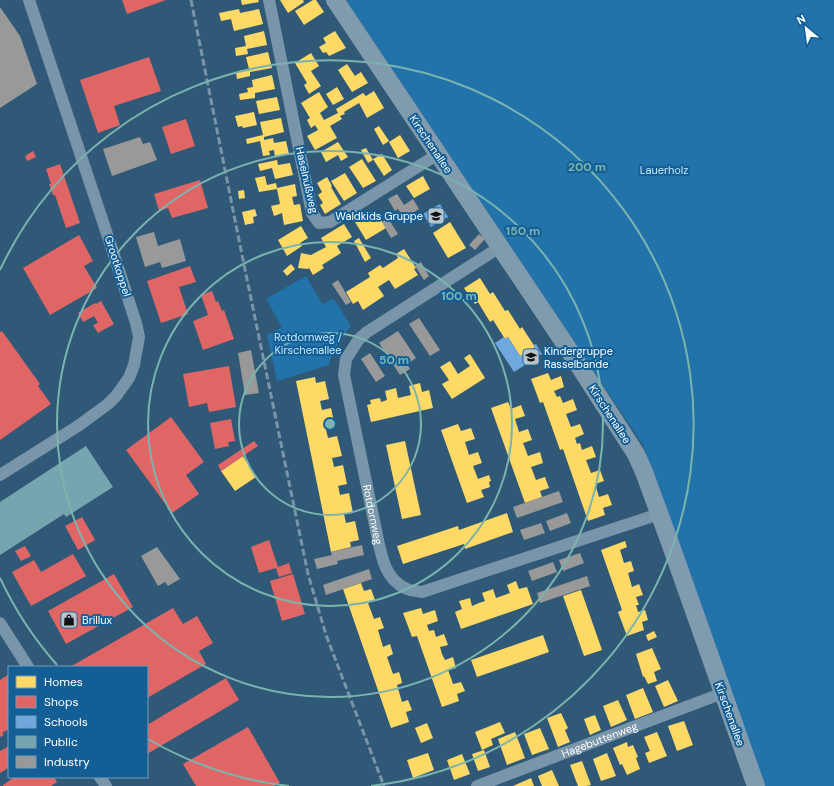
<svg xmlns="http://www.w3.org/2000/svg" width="834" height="786" viewBox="0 0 834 786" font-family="'DM Sans',sans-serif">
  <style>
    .green { fill: #2273aa }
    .homes { fill: #ffd966 }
    .shops { fill: #e06666 }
    .schools { fill: #6fa8dc }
    .public { fill: #76a5af }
    .industry { fill: #999 }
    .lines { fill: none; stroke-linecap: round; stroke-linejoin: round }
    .street { stroke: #7895a9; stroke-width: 12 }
    .secondary { stroke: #809aae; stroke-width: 18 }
    .rail { stroke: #7a95a9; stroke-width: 3; stroke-dasharray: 7 3; stroke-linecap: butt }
    .ring { fill: none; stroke: #7bb4af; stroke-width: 2 }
    .labels { text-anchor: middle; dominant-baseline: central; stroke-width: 4; stroke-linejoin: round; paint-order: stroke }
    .street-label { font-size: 11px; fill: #fff; stroke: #125e95 }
    .park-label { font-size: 11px; fill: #c8e8fd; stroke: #125e95 }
    .poi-label { font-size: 11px; fill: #fff; stroke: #125e95; text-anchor: start }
    .centre { fill: #7bb4af; stroke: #125e95; stroke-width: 2 }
    .ring-label { font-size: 12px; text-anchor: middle; font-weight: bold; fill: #7bb4af; stroke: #125e95; stroke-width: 4; stroke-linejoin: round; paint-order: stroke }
  </style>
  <rect width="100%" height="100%" fill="#305977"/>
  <!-- green -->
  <g class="green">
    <path d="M 346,0 L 834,0 L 834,786 L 763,786 L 643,445 Z"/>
    <path d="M 306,276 L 322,304 L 334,299 L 351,326 C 341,338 333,349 329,365 L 277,381 L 267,335 L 282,327 L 266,299 Z"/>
  </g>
  <!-- homes -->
  <g class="homes">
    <path d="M 241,0 L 258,0 L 259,2 L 242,5 Z"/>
    <path d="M 280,0 L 303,0 L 304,2 L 288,13 Z"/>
    <path d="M 313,0 L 316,0 L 324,12 L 304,25 L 295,11 Z"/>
    <path d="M 239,9 L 240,13 L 259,9 L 263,24 L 234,31 L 231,19 L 221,21 L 219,13 Z"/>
    <path d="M 264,31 L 267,45 L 247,49 L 248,54 L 236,56 L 235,48 L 246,46 L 244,36 Z"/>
    <path d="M 335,31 L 346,48 L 329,56 L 326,52 L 323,53 L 319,47 L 326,43 L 323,38 Z"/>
    <path d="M 268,52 L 272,68 L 250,72 L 250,76 L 237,79 L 236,72 L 249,69 L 246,57 Z"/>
    <path d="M 311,53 L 319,66 L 311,71 L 321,86 L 309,94 L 304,85 L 307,83 L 295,63 Z"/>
    <path d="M 347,64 L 355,76 L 361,72 L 368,83 L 352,92 L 338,70 Z"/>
    <path d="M 272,75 L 275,89 L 255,93 L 255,98 L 240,100 L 239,94 L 248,92 L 247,88 L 253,87 L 252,80 Z"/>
    <path d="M 337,87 L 344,99 L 333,105 L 326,94 Z"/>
    <path d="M 374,91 L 384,108 L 367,118 L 359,103 L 344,112 L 345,114 L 340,116 L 342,119 L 330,126 L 337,138 L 315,150 L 307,136 L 318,130 L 315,125 L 311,128 L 307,120 L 310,118 L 301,103 L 319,92 L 328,107 L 320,113 L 324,120 L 338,113 L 336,109 L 363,93 L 366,96 Z"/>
    <path d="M 277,97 L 280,110 L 259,114 L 256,101 Z"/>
    <path d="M 254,112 L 257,125 L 243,128 L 242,126 L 238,127 L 235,116 Z"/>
    <path d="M 281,118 L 284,132 L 264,137 L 264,140 L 273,138 L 274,143 L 286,141 L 289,154 L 275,157 L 274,150 L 269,151 L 270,155 L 263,156 L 260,141 L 247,144 L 246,139 L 263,135 L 260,122 Z"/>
    <path d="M 379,126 L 389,141 L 383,145 L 374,129 Z"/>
    <path d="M 400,135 L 410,151 L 398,158 L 389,142 Z"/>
    <path d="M 338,142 L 348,157 L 341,161 L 338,155 L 326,162 L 321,152 Z"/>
    <path d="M 366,148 L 373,160 L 368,163 L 361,150 Z"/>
    <path d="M 382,154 L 392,170 L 384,176 L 373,159 Z"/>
    <path d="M 362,159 L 376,181 L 363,188 L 349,167 Z"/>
    <path d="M 277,160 L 278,165 L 290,163 L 293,175 L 275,179 L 272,168 L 260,171 L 258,164 Z"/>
    <path d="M 345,173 L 357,193 L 344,201 L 331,181 Z"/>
    <path d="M 265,176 L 267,185 L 276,183 L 277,188 L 295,184 L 297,196 L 292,197 L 294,205 L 300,204 L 303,221 L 284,225 L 282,213 L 274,216 L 271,206 L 280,204 L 277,189 L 259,192 L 255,178 Z"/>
    <path d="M 423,176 L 430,189 L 414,198 L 406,186 Z"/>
    <path d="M 327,177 L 332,186 L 331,187 L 341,204 L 325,214 L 320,205 L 323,203 L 318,195 L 322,192 L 317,183 Z"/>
    <path d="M 244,190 L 245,198 L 239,199 L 238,191 Z"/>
    <path d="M 255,209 L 257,216 L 253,217 L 254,223 L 245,225 L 242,212 Z"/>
    <path d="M 375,210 L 386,228 L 366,240 L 355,222 Z"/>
    <path d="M 450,222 L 466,248 L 448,258 L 433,233 Z"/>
    <path d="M 344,224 L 352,237 L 337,246 L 341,253 L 322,265 L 324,268 L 313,275 L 309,268 L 308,269 L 298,268 L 301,253 L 311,255 L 326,247 L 321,238 Z"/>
    <path d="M 301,226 L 308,238 L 300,243 L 302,246 L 287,256 L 278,240 Z"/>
    <path d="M 359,238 L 371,258 L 365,262 L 354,241 Z"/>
    <path d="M 404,249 L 416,268 L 414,269 L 418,275 L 395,289 L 389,280 L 378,287 L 384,296 L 363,310 L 358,301 L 353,304 L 346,292 L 370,277 L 368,273 L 380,265 L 383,268 L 398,258 L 396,254 Z"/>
    <path d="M 291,264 L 295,269 L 287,276 L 283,271 Z"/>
    <path d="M 480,278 L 490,294 L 493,292 L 505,311 L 508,310 L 520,329 L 522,327 L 535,347 L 520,356 L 508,337 L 505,339 L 493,320 L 490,322 L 478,302 L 475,304 L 464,288 Z"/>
    <path d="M 470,354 L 485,378 L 452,399 L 442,384 L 449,380 L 440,367 L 450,361 L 458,374 L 470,366 L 464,358 Z"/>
    <path d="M 548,373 L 551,380 L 561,376 L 564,387 L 554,391 L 557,397 L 560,396 L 563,403 L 573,399 L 577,410 L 566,414 L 571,427 L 580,424 L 584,434 L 575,438 L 577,444 L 580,443 L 582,450 L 592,446 L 596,457 L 586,460 L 591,473 L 600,470 L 604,481 L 595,484 L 599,497 L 608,494 L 612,505 L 603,508 L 605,515 L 588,521 L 563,449 L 560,450 L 543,402 L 540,403 L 531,379 Z"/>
    <path d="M 315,377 L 316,383 L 325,381 L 329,399 L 320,401 L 322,410 L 331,408 L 335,427 L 326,429 L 327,434 L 328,438 L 337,436 L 342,456 L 332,458 L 334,467 L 343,465 L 347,484 L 338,486 L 339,490 L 340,495 L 349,493 L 353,513 L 344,514 L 346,523 L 355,521 L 359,540 L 350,542 L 351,547 L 331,552 L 296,381 Z"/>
    <path d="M 420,383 L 422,392 L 429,390 L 433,408 L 371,422 L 367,405 L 371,404 L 370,400 L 380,398 L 381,402 L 387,400 L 385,391 L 396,388 L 398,398 L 411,395 L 409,386 Z"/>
    <path d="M 508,402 L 511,409 L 521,405 L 525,416 L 515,419 L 519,432 L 528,429 L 532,440 L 523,443 L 528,456 L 540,452 L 543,463 L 531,467 L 536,480 L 545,477 L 549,488 L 540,491 L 542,497 L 525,503 L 491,408 Z"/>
    <path d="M 458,424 L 461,431 L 471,428 L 475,439 L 465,442 L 469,455 L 478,452 L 482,463 L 473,466 L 478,479 L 489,475 L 491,481 L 489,482 L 490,487 L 481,490 L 484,497 L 467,503 L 441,430 Z"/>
    <path d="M 405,441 L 421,515 L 402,519 L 386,445 Z"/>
    <path d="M 243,456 L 256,477 L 235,491 L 221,471 Z"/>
    <path d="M 507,513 L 513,532 L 465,549 L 464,544 L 403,564 L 397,546 L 458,526 L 459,530 Z"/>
    <path d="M 625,541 L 627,547 L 620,550 L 624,563 L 631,561 L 634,571 L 628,573 L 632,587 L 639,584 L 643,595 L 636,597 L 639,605 L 636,605 L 638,612 L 645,610 L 648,620 L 642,622 L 644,630 L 627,636 L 618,612 L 622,610 L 601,550 Z"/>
    <path d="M 516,581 L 519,589 L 527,587 L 533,604 L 461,629 L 455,612 L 462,609 L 459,601 L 470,598 L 472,606 L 479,603 L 485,601 L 482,593 L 493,589 L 496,598 L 510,593 L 507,585 Z"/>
    <path d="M 361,583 L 364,591 L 371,589 L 375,600 L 368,603 L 374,619 L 380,617 L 384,628 L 378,630 L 380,637 L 383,647 L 390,644 L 393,654 L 387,657 L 393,674 L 399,672 L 401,678 L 402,683 L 397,685 L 402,702 L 408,700 L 412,710 L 406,712 L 409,722 L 391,728 L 343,589 Z"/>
    <path d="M 581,590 L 602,650 L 584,656 L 563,596 Z"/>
    <path d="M 421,608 L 423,614 L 435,610 L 438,621 L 427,625 L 429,631 L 434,630 L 436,637 L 444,634 L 448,645 L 440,647 L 442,654 L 445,660 L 453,657 L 456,668 L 448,670 L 451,678 L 453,684 L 461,682 L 465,691 L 457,694 L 459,701 L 442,707 L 417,636 L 412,637 L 403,613 Z"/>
    <path d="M 654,631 L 657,637 L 648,641 L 646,635 Z"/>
    <path d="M 543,635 L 549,652 L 477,677 L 471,660 Z"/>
    <path d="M 652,648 L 661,669 L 654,672 L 657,681 L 648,684 L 644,676 L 643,677 L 636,654 Z"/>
    <path d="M 668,680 L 678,701 L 664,707 L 655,686 Z"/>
    <path d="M 643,688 L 653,712 L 635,719 L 626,695 Z"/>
    <path d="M 618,700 L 627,720 L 611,727 L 603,706 Z"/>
    <path d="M 561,713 L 568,728 L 565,730 L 570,742 L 558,747 L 547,718 Z"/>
    <path d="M 595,715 L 601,730 L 590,735 L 584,719 Z"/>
    <path d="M 684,721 L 693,745 L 677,751 L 668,726 Z"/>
    <path d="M 500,722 L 505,733 L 491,739 L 493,745 L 482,750 L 475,732 Z"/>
    <path d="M 427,723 L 433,738 L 421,743 L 415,728 Z"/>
    <path d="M 540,728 L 549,749 L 532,755 L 524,734 Z"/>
    <path d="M 515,732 L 525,758 L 507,765 L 498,739 Z"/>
    <path d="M 657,732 L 667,756 L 649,763 L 645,753 L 650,751 L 644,737 Z"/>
    <path d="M 627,742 L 628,747 L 633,745 L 638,757 L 636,758 L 640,769 L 627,775 L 622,764 L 620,765 L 613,748 Z"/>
    <path d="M 484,750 L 490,767 L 478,771 L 472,754 Z"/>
    <path d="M 428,753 L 434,770 L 413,778 L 407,760 Z"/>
    <path d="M 607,753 L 616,776 L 601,781 L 593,759 Z"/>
    <path d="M 462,754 L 470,774 L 454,780 L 447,760 Z"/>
    <path d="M 582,761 L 591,785 L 586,786 L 578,786 L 570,765 Z"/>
    <path d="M 552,770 L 559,786 L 542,786 L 538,776 Z"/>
    <path d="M 531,778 L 534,786 L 513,786 Z"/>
  </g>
  <!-- shops -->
  <g class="shops">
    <path d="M 122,0 L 166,0 L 127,14 Z"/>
    <path d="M 149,57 L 161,91 L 114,106 L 120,125 L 98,133 L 80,80 Z"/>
    <path d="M 186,119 L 195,146 L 171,154 L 162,127 Z"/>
    <path d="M 33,151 L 36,157 L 27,161 L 25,156 Z"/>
    <path d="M 60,164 L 80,223 L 66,228 L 55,195 L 53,195 L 49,184 L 51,184 L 46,169 Z"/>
    <path d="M 200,180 L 208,208 L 172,218 L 168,208 L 159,211 L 154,194 Z"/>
    <path d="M 79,235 L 93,261 L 84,266 L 97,288 L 50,315 L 23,268 Z"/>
    <path d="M 190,266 L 196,282 L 179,287 L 188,314 L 161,323 L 147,281 Z"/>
    <path d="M 212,291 L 216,302 L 218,301 L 222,311 L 224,310 L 234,339 L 203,350 L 193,321 L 208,315 L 201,295 Z"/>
    <path d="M 101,301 L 114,324 L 98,333 L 93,325 L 98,323 L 94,316 L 83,322 L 78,313 L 95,303 L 96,304 Z"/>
    <path d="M 2,331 L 40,384 L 38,386 L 51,404 L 0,440 L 0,332 Z"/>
    <path d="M 229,366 L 236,407 L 209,412 L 207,403 L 189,407 L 183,374 Z"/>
    <path d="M 171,417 L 204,462 L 186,475 L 199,494 L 172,513 L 126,450 Z"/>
    <path d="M 231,419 L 235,441 L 228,442 L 229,446 L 215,449 L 210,423 Z"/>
    <path d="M 254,441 L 258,446 L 221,471 L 218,465 Z"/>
    <path d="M 82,517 L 95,540 L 78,550 L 65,526 Z"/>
    <path d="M 269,540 L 278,567 L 289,563 L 292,573 L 279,577 L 276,568 L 259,573 L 251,547 Z"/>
    <path d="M 25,546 L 31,556 L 21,561 L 15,551 Z"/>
    <path d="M 73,554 L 86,576 L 31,606 L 12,572 L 34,560 L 41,572 Z"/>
    <path d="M 114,574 L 133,607 L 66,644 L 48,611 Z"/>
    <path d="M 293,574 L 305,614 L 282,621 L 270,581 Z"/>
    <path d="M 173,608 L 183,624 L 197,616 L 213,643 L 199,651 L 206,664 L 147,698 L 147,667 L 70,667 Z"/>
    <path d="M 9,674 L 9,729 L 2,733 L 4,735 L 0,737 L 0,680 Z"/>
    <path d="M 226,678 L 239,700 L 147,754 L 147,725 Z"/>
    <path d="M 248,727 L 280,783 L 274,786 L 196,786 L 183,764 Z"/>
    <path d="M 9,746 L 9,770 L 8,768 L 0,773 L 0,751 Z"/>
    <path d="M 13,777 L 54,777 L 57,782 L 51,786 L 3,786 L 3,785 L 13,778 Z"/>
  </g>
  <!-- schools -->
  <g class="schools">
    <path d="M 440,204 L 448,217 L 431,227 L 423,214 Z"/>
    <path d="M 504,337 L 505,339 L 508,337 L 520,356 L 535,347 L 534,345 L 536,344 L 542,354 L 514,372 L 495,343 Z"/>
  </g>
  <!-- public -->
  <path class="public" d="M 86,446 L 113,487 L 66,517 L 64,514 L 0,555 L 0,502 Z"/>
  <!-- industry -->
  <g class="industry">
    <path d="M 0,7 L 20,36 L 37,84 L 0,108 Z"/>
    <path d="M 140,137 L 143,144 L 150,142 L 157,160 L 112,176 L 103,149 Z"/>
    <path d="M 397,194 L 404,205 L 413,199 L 419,209 L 404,218 L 398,209 L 395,211 L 388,199 Z"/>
    <path d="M 388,218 L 398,234 L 391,238 L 382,222 Z"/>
    <path d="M 154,232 L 158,246 L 180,239 L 186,261 L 162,268 L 160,262 L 145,267 L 136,237 Z"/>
    <path d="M 479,234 L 485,239 L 475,250 L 469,245 Z"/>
    <path d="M 421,262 L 429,276 L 424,280 L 415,266 Z"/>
    <path d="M 338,280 L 351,302 L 346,305 L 332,284 Z"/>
    <path d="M 419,318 L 440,350 L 430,356 L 409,324 Z"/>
    <path d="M 398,331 L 416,358 L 407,364 L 410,369 L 400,375 L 379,343 Z"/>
    <path d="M 251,350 L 259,393 L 245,395 L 238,353 Z"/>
    <path d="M 370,353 L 385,376 L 376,382 L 361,359 Z"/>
    <path d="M 559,491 L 563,502 L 517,518 L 513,507 Z"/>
    <path d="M 567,513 L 571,523 L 550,531 L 546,521 Z"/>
    <path d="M 541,523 L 545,533 L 524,540 L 520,530 Z"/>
    <path d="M 362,545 L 364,555 L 337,561 L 338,564 L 317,569 L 314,559 L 332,555 L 331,552 Z"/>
    <path d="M 157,547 L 180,579 L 168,586 L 165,582 L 158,586 L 141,556 Z"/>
    <path d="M 580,553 L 584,563 L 563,571 L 559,560 Z"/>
    <path d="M 553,562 L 557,572 L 532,581 L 528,571 Z"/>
    <path d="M 369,569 L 372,579 L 326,595 L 323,585 Z"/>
    <path d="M 587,576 L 590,586 L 540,603 L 537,593 Z"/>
  </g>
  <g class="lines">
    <!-- street -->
    <g class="street">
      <path d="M 269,0 L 312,213 L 319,223 L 330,222 L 438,154"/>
      <path id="s1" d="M 500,247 L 367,332 L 359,339 L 346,359 L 344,375 L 377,535 C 381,555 385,580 407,589 C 412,591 418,591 422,592 L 659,514"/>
      <path d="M 0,475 L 78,426 L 108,404 L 116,396 L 129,378 L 134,365 L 139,337 L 136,323 L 112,249 L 29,0"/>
      <path d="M 0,623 L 28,667"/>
      <path d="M 100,777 L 106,786"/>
      <path id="s2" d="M 477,786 L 723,693"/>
    </g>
    <!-- secondary -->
    <path class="secondary" d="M 335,0 L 565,344 L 636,454 L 644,472 L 669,540 L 756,786"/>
    <!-- rail -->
    <path class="rail" d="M 191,0 L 242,255 L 308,574 L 326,635 L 384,786"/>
  </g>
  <!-- distance rings -->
  <g class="ring">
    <circle cx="330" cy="424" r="91"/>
    <circle cx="330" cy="424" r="182"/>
    <circle cx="330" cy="424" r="273"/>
    <path d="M289 786A364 364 0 0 1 148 739M57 665A364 364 0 0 1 0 578M0 270A364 364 0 1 1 371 786"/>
  </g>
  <!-- icons -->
  <defs>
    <g id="school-square" transform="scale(0.9)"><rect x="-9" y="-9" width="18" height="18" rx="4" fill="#b7c5cf" stroke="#125e95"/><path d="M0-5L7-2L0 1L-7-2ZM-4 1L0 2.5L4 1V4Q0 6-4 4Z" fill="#111"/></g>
    <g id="shop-square" transform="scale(0.9)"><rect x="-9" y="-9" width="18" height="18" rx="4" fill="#b7c5cf" stroke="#125e95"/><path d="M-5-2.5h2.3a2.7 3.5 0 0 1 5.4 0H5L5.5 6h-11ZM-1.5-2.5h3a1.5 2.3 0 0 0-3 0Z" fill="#111"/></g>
  </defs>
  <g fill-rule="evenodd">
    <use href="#school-square" x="436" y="216"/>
    <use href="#school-square" x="531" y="357"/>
    <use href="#shop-square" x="69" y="620"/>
  </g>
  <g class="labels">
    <!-- street labels -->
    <g class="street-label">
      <text transform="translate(431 144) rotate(56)">Kirschenallee</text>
      <text transform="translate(307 180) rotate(77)">Haselnußweg</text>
      <text transform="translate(118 266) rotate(72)">Grootkoppel</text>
      <text transform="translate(610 414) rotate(57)">Kirschenallee</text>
      <text stroke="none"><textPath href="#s1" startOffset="351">Rotdornweg</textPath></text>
      <text transform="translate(730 714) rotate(70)">Kirschenallee</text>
      <text stroke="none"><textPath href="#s2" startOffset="131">Hagebuttenweg</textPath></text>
    </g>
    <!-- park labels -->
    <g class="park-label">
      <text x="664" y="170">Lauerholz</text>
      <text x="308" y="337">Rotdornweg /<tspan x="308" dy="13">Kirschenallee</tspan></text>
    </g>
    <!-- poi labels -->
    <g class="poi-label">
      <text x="423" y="216" text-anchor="end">Waldkids Gruppe</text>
      <text x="544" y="351">Kindergruppe<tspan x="544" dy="13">Rasselbande</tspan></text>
      <text x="82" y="620">Brillux</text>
    </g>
  </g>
  <circle cx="330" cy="424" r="6" class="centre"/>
  <g class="ring-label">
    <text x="587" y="171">200 m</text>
    <text x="523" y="235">150 m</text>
    <text x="459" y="300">100 m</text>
    <text x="394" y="364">50 m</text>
  </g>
  <!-- legend -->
  <rect x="8" y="666" width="140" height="112" fill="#125e95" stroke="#719ebf"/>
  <rect x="16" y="676" width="20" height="12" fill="#ffd966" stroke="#719ebf"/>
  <text x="44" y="686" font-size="12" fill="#ffffff">Homes</text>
  <rect x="16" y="696" width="20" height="12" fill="#e06666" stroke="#719ebf"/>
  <text x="44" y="706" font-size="12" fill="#ffffff">Shops</text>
  <rect x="16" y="716" width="20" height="12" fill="#6fa8dc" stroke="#719ebf"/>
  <text x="44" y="726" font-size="12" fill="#ffffff">Schools</text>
  <rect x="16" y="736" width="20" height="12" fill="#76a5af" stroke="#719ebf"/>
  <text x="44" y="746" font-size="12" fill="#ffffff">Public</text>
  <rect x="16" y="756" width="20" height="12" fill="#999999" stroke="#719ebf"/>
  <text x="44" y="766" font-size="12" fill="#ffffff">Industry</text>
  <!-- north arrow -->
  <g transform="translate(806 28) rotate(331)" stroke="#125e95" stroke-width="3" paint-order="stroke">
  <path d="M0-3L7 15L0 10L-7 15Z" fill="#ffffff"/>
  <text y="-6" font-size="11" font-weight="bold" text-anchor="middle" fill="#ffffff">N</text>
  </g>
</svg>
